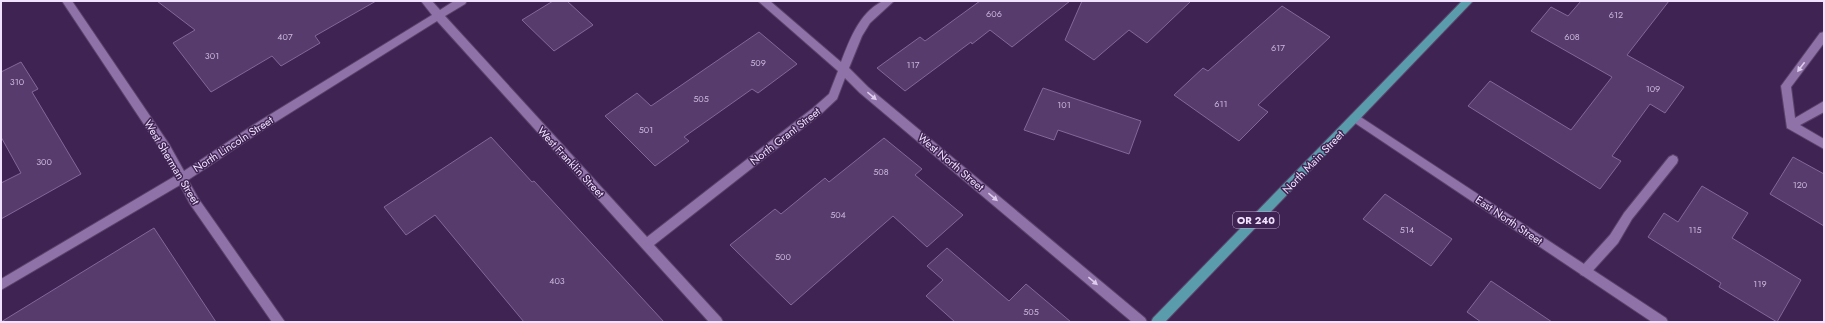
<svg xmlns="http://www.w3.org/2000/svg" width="1825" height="323" viewBox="0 0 1825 323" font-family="Jost,sans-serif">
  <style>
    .building { fill: #563b6c; stroke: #83679b }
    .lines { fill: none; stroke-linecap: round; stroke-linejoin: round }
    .service-casing { stroke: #5a426b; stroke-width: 2 }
    .minor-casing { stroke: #5a426b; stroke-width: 2 }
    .primary-casing { stroke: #5a426b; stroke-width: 2 }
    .service { fill: #8f72a7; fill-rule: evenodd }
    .minor { fill: #8f72a7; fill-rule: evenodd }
    .primary { fill: #5a9cac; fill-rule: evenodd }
    .oneway { fill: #ddcced }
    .labels { text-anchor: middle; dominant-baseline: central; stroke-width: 3; stroke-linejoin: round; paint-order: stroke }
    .number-label { font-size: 9px; fill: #cab8da }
    .shield { fill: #3f2453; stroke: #bca9cb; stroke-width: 1 }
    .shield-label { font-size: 10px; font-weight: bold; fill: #f1e2ff }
    .street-label { font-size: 11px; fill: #f1e2ff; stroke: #3f2453 }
  </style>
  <rect width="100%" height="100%" fill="#3f2453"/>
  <!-- building -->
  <g class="building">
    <path d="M 157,1 L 376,1 L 315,36 L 320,43 L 281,66 L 272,56 L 211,92 L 173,43 L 195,30 Z"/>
    <path d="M 553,1 L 567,1 L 593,25 L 554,51 L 522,20 Z"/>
    <path d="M 980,1 L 1070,1 L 1012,47 L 990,30 L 972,44 L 971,42 L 905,91 L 877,68 L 920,37 L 925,41 Z"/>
    <path d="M 1082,1 L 1191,1 L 1147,43 L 1129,30 L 1094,60 L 1065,40 Z"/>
    <path d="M 1581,1 L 1669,1 L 1627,55 L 1684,87 L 1665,113 L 1650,104 L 1612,156 L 1621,161 L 1600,189 L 1468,106 L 1490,81 L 1571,130 L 1612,77 L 1531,31 L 1551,7 L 1568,16 Z"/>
    <path d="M 1282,6 L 1330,37 L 1258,105 L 1268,112 L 1239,141 L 1174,95 L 1203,68 L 1208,71 Z"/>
    <path d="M 759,32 L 797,64 L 758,93 L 752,89 L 684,137 L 689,141 L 655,166 L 605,116 L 637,93 L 651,106 Z"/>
    <path d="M 21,62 L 38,89 L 32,92 L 81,174 L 1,219 L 1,183 L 21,173 L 1,137 L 1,72 Z"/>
    <path d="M 1043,88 L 1141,121 L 1129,154 L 1058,130 L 1054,140 L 1024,130 Z"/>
    <path d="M 491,137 L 532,182 L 534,181 L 664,322 L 524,322 L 435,215 L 406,235 L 384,207 Z"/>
    <path d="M 884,138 L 922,169 L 915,175 L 963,215 L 927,247 L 893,216 L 791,305 L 730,245 L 775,209 L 781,214 L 825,178 L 829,182 Z"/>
    <path d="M 1793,157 L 1824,174 L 1824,226 L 1770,194 Z"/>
    <path d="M 1702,186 L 1748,213 L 1732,238 L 1801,280 L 1777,322 L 1719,287 L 1721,283 L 1648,237 L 1664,213 L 1678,222 Z"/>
    <path d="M 1385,194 L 1452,239 L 1431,266 L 1363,219 Z"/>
    <path d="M 154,228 L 216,322 L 1,322 Z"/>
    <path d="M 947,248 L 1009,301 L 1026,284 L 1071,322 L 955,322 L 926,296 L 943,280 L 927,266 Z"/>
    <path d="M 1491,281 L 1552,322 L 1481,322 L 1467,312 Z"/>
  </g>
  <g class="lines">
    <!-- service casing -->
    <g class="service-casing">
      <g id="service">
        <path d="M 1824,32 L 1824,43 L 1791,87 L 1795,118 L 1824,101 L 1824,112 L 1800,125 L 1824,139 L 1824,149 L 1787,128 L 1781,86 L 1820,33 Z"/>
        <path d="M 1673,155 L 1677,157 L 1678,160 L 1677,163 L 1632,219 L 1618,243 L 1589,275 L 1585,276 L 1581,275 L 1579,271 L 1581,267 L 1610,235 L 1624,213 L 1669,157 Z"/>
      </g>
    </g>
    <!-- minor casing -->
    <g class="minor-casing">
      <g id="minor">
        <path d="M 62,1 L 72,1 L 169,144 L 184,171 L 258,122 L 432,15 L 421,1 L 432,1 L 440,10 L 454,1 L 467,1 L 465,4 L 445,16 L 647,237 L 813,108 L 829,94 L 838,71 L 758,1 L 770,1 L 841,62 C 850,39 859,14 881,2 C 885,0 890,1 894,1 L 870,23 L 862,36 L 849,68 L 868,87 L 1145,318 L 1147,322 L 1132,322 L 860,93 L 845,78 L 837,99 L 821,114 L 654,245 L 721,318 L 723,322 L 709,322 L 437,21 L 266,128 L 188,180 L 198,198 L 285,322 L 272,322 L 190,204 L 180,185 L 1,290 L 1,279 L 175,176 L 161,150 Z"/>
        <path d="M 1356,114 L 1666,318 L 1668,322 L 1652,322 L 1352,121 L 1351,118 L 1352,115 Z"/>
      </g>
    </g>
    <!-- primary casing -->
    <g class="primary-casing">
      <path id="primary" d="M 1462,1 L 1473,1 L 1165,322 L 1151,322 L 1153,318 Z"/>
    </g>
    <!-- service -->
    <use href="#service" class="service"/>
    <!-- minor -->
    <use href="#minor" class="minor"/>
    <!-- primary -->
    <use href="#primary" class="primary"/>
  </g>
  <!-- one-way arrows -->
  <defs><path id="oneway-solid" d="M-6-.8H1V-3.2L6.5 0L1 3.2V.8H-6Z"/></defs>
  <g class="oneway">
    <use href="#oneway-solid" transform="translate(1801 67) rotate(127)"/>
    <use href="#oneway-solid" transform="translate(872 96) rotate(40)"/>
    <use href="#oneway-solid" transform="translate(993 197) rotate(40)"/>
    <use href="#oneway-solid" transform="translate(1093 281) rotate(40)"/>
  </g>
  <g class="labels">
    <!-- number labels -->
    <g class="number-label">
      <text x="994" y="13">606</text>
      <text x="1616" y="14">612</text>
      <text x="285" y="36">407</text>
      <text x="1572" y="36">608</text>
      <text x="1278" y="47">617</text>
      <text x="212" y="55">301</text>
      <text x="758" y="62">509</text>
      <text x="913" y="64">117</text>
      <text x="17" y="81">310</text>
      <text x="1653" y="88">109</text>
      <text x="701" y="98">505</text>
      <text x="1221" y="103">611</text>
      <text x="1064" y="104">101</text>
      <text x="646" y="129">501</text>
      <text x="44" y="161">300</text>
      <text x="881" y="171">508</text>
      <text x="1800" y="184">120</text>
      <text x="838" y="214">504</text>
      <text x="1407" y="229">514</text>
      <text x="1695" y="229">115</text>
      <text x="783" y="256">500</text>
      <text x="557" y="280">403</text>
      <text x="1760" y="283">119</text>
      <text x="1031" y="311">505</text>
    </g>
    <!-- shield labels -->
    <rect class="shield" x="1233" y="212" width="46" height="16" rx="3"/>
    <g class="shield-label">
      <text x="1256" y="220">OR 240</text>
    </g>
    <!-- street labels -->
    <g class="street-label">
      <text transform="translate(785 136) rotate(-38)">North Grant Street</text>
      <text transform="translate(233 144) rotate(-33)">North Lincoln Street</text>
      <text transform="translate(172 162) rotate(59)">West Sherman Street</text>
      <text transform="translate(571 162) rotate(47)">West Franklin Street</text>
      <text transform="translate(951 162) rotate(40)">West North Street</text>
      <text transform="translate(1313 162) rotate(-46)">North Main Street</text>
      <text transform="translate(1509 220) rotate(34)">East North Street</text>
    </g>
  </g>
  <!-- border -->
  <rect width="1825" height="323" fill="none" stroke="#f1e2ff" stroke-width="4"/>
</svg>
